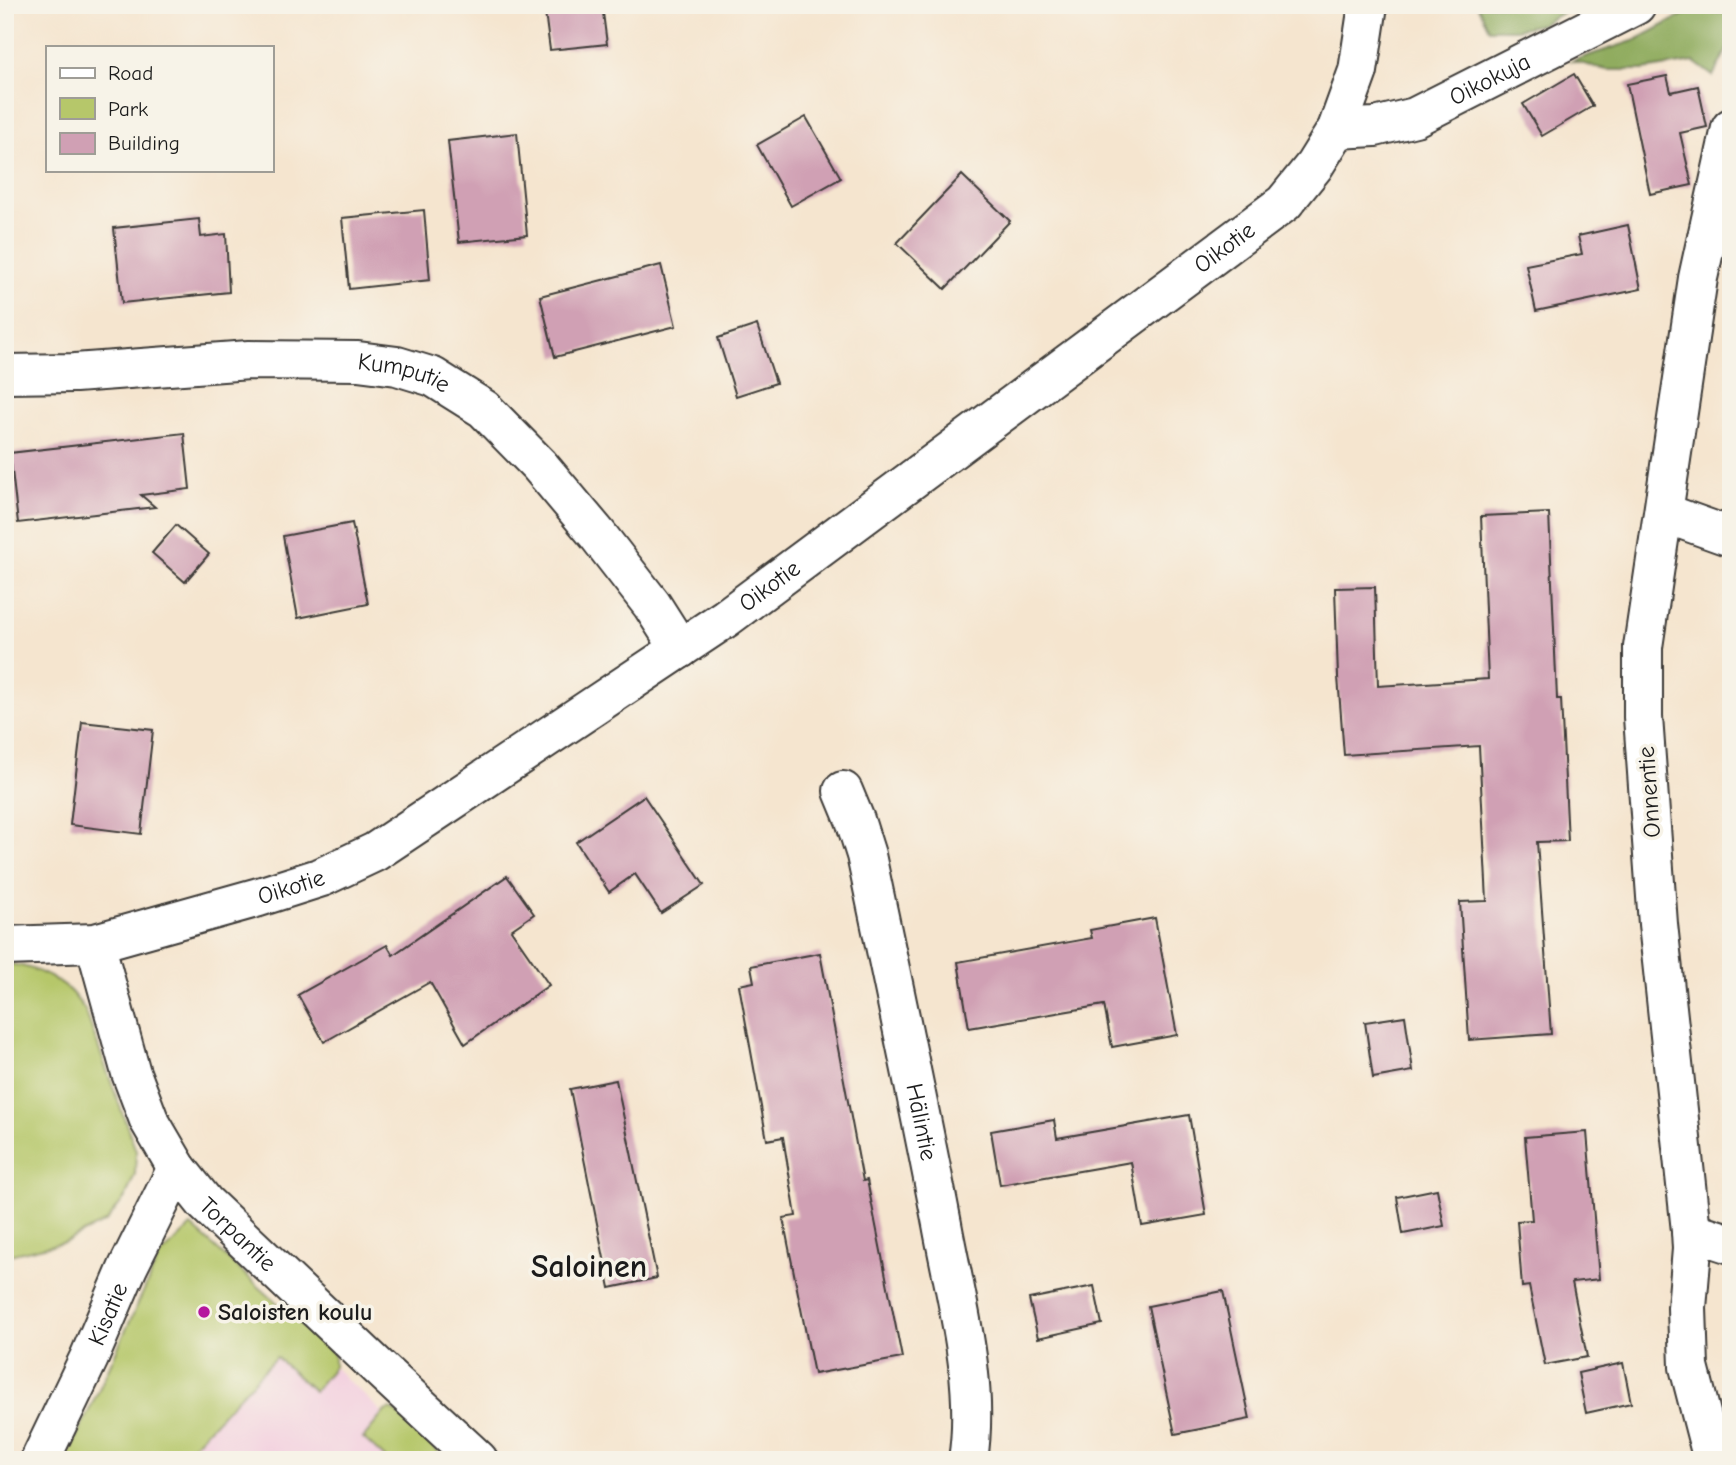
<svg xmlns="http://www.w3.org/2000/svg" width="1736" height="1465" viewBox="0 0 1736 1465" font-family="'Comic Neue',sans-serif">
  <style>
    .built { fill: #f3cfdf }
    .green { fill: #b6c76a; stroke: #697243; stroke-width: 2 }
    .forest { fill: #90ac5e; stroke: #56643d; stroke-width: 2 }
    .building { fill: #d0a0b4 }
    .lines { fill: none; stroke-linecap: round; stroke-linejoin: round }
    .minor-casing { stroke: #3d3a37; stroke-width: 42 }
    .minor { stroke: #fff; stroke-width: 38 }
    .poi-dot { fill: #b5179e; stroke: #f7f3e8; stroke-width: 2.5 }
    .labels { text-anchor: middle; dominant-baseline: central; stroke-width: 7; stroke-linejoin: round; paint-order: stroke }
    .street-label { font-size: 24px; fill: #1c1c1c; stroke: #f7f3e8 }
    .poi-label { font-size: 24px; font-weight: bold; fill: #1c1c1c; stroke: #f7f3e8; text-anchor: start }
    .district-label { font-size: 32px; font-weight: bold; fill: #1c1c1c; stroke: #f7f3e8 }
  </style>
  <rect width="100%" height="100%" fill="#f7f3e8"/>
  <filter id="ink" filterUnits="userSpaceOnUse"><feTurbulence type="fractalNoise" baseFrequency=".0143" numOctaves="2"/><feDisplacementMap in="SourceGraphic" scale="14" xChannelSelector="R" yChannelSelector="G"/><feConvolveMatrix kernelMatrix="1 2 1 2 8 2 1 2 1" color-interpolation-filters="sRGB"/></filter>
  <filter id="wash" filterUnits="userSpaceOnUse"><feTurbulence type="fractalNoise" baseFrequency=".00686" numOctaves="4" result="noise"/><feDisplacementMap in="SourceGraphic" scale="28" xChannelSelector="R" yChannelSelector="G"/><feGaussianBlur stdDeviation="1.57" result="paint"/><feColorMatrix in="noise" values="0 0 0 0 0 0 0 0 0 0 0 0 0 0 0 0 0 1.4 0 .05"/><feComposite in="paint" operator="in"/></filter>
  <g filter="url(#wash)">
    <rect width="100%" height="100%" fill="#f5e5cf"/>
    <!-- built -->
    <path class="built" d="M 159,1257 L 334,1367 L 433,1460 L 65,1460 L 96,1396 Z"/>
    <!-- green -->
    <g class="green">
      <path d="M 5,964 C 27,964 56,977 71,992 C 76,998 81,1004 85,1010 L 136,1151 L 135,1174 L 126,1196 L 107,1221 L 65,1242 L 5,1256 Z"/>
      <path d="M 191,1226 L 334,1354 L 334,1367 L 314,1391 L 276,1357 L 179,1460 L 65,1460 L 96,1396 L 159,1257 Z"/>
      <path d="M 390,1409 L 395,1411 L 447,1460 L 387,1460 L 363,1438 L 385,1411 Z"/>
    </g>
    <!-- forest -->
    <g class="forest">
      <path d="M 1477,5 L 1577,5 L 1542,24 L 1517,29 L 1489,29 Z"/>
      <path d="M 1690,11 L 1731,13 L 1731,42 L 1713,76 L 1694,62 L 1643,70 L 1607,70 L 1572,61 L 1636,40 Z"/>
    </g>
    <g id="blocks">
      <!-- building -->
      <g class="building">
        <path d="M 544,5 L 602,5 L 607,44 L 550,50 Z"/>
        <path d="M 1574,74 L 1593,106 L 1542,136 L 1523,104 Z"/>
        <path d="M 1667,76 L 1671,92 L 1698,86 L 1707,127 L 1680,133 L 1692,185 L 1650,194 L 1627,84 Z"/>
        <path d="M 806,117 L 841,178 L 791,206 L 757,145 Z"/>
        <path d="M 517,133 L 527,235 L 459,242 L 448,141 Z"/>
        <path d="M 962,175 L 1010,221 L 945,289 L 897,243 Z"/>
        <path d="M 424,210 L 430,280 L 349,289 L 342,218 Z"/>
        <path d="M 199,219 L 201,237 L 226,234 L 229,292 L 122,303 L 114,228 Z"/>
        <path d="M 1628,225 L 1641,289 L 1536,311 L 1526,265 L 1582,254 L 1578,236 Z"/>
        <path d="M 661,265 L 676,326 L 555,357 L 540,296 Z"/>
        <path d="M 757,325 L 776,383 L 736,396 L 718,338 Z"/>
        <path d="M 184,433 L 190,489 L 141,495 L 155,507 L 18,523 L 10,453 Z"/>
        <path d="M 1549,513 L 1557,699 L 1561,699 L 1568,841 L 1537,842 L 1551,1034 L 1469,1040 L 1460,902 L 1487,901 L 1479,746 L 1344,755 L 1338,677 L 1335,588 L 1375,587 L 1378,686 L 1488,679 L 1481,516 Z"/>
        <path d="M 352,523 L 368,604 L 298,618 L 283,536 Z"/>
        <path d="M 176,525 L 209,554 L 185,582 L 152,553 Z"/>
        <path d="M 82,722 L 153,730 L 141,834 L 70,825 Z"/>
        <path d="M 644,796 L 704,885 L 661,913 L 635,874 L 609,892 L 576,842 Z"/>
        <path d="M 507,876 L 534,914 L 511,930 L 549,985 L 465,1044 L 430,982 L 324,1042 L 298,995 L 387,945 L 393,955 Z"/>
        <path d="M 1155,918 L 1177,1035 L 1112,1047 L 1104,1005 L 969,1028 L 958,962 L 1092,938 L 1090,930 Z"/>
        <path d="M 820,953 L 863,1181 L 867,1180 L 902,1358 L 814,1374 L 783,1218 L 796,1216 L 783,1137 L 767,1140 L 739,985 L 754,982 L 751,966 Z"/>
        <path d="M 1405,1016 L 1413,1071 L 1373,1078 L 1365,1022 Z"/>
        <path d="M 616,1080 L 657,1278 L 610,1288 L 570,1089 Z"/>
        <path d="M 1189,1115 L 1206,1215 L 1142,1226 L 1131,1162 L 1000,1185 L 991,1131 L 1054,1120 L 1057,1138 Z"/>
        <path d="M 1587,1132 L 1599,1279 L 1572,1282 L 1587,1357 L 1545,1365 L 1529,1286 L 1522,1287 L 1517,1221 L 1532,1220 L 1525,1137 Z"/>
        <path d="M 1437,1189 L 1444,1226 L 1403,1234 L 1397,1197 Z"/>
        <path d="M 1094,1286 L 1102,1324 L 1038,1338 L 1029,1299 Z"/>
        <path d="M 1223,1291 L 1250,1419 L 1175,1434 L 1148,1306 Z"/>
        <path d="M 1623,1363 L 1631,1403 L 1586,1413 L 1578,1373 Z"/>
      </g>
    </g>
  </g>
  <g filter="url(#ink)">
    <use href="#blocks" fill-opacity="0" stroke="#3d3a37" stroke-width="2"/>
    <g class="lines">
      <!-- minor casing -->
      <g class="minor-casing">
        <g id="minor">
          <path id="s1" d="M 1337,129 L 1375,127 L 1415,117 L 1636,5"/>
          <path id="s2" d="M 5,374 L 75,373 L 249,360 L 358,361 L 397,366 L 433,377 L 484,409 L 539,465 L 597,534 L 652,605 L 680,649"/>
          <path d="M 1664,513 L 1731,537"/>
          <path id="s3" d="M 843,791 L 855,820 L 866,855 C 892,978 918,1100 942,1224 C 956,1301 980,1381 968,1460"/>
          <path id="s4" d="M 95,943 L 131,1073 L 149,1120 L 177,1168 L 205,1203 L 380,1369 L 478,1460"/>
          <path id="s5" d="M 5,946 L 95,943 L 259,897 L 322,877 L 375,852 L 726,618 L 1284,203 L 1314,166 L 1337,129 L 1358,71 L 1368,5"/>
          <path d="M 1691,1231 L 1731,1244"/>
          <path id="s6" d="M 40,1460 L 89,1358 L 128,1267 L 177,1168"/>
          <path d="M 1713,1460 L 1689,1367 L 1687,1308 L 1692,1249 L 1691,1231 L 1658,924 L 1643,717 L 1643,647 L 1698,278 L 1731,128"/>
        </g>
      </g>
      <!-- minor -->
      <use href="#minor" class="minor"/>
    </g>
  </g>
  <!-- markers -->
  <circle class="poi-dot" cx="204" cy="1312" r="7"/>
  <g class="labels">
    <!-- street labels -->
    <g class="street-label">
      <text stroke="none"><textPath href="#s1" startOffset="163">Oikokuja</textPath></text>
      <text stroke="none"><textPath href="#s5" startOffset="1428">Oikotie</textPath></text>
      <text stroke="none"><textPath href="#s2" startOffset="401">Kumputie</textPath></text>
      <text stroke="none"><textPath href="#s5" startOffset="861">Oikotie</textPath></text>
      <text transform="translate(1649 792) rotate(-94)">Onnentie</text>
      <text stroke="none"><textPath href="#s5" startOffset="294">Oikotie</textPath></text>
      <text stroke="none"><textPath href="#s3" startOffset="341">Hälintie</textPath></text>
      <text stroke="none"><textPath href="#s4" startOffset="331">Torpantie</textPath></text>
      <text stroke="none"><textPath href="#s6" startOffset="161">Kisatie</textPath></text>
    </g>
    <!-- poi labels -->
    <g class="poi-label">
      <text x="218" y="1312">Saloisten koulu</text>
    </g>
    <!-- district labels -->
    <g class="district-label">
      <text x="589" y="1266">Saloinen</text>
    </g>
  </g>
  <!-- margin -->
  <rect width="1736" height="1465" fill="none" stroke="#f7f3e8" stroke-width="28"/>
  <!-- legend -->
  <rect x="46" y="46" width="228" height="126" fill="#f7f3e8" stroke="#9f9d96" stroke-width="2"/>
  <rect x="60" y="68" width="35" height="10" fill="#ffffff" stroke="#9f9d96" stroke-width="2"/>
  <text x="108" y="80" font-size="21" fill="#1c1c1c">Road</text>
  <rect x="60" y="98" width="35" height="21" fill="#b6c76a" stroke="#9f9d96" stroke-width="2"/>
  <text x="108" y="116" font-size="21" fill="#1c1c1c">Park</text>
  <rect x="60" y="133" width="35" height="21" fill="#d0a0b4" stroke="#9f9d96" stroke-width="2"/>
  <text x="108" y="150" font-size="21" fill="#1c1c1c">Building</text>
</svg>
